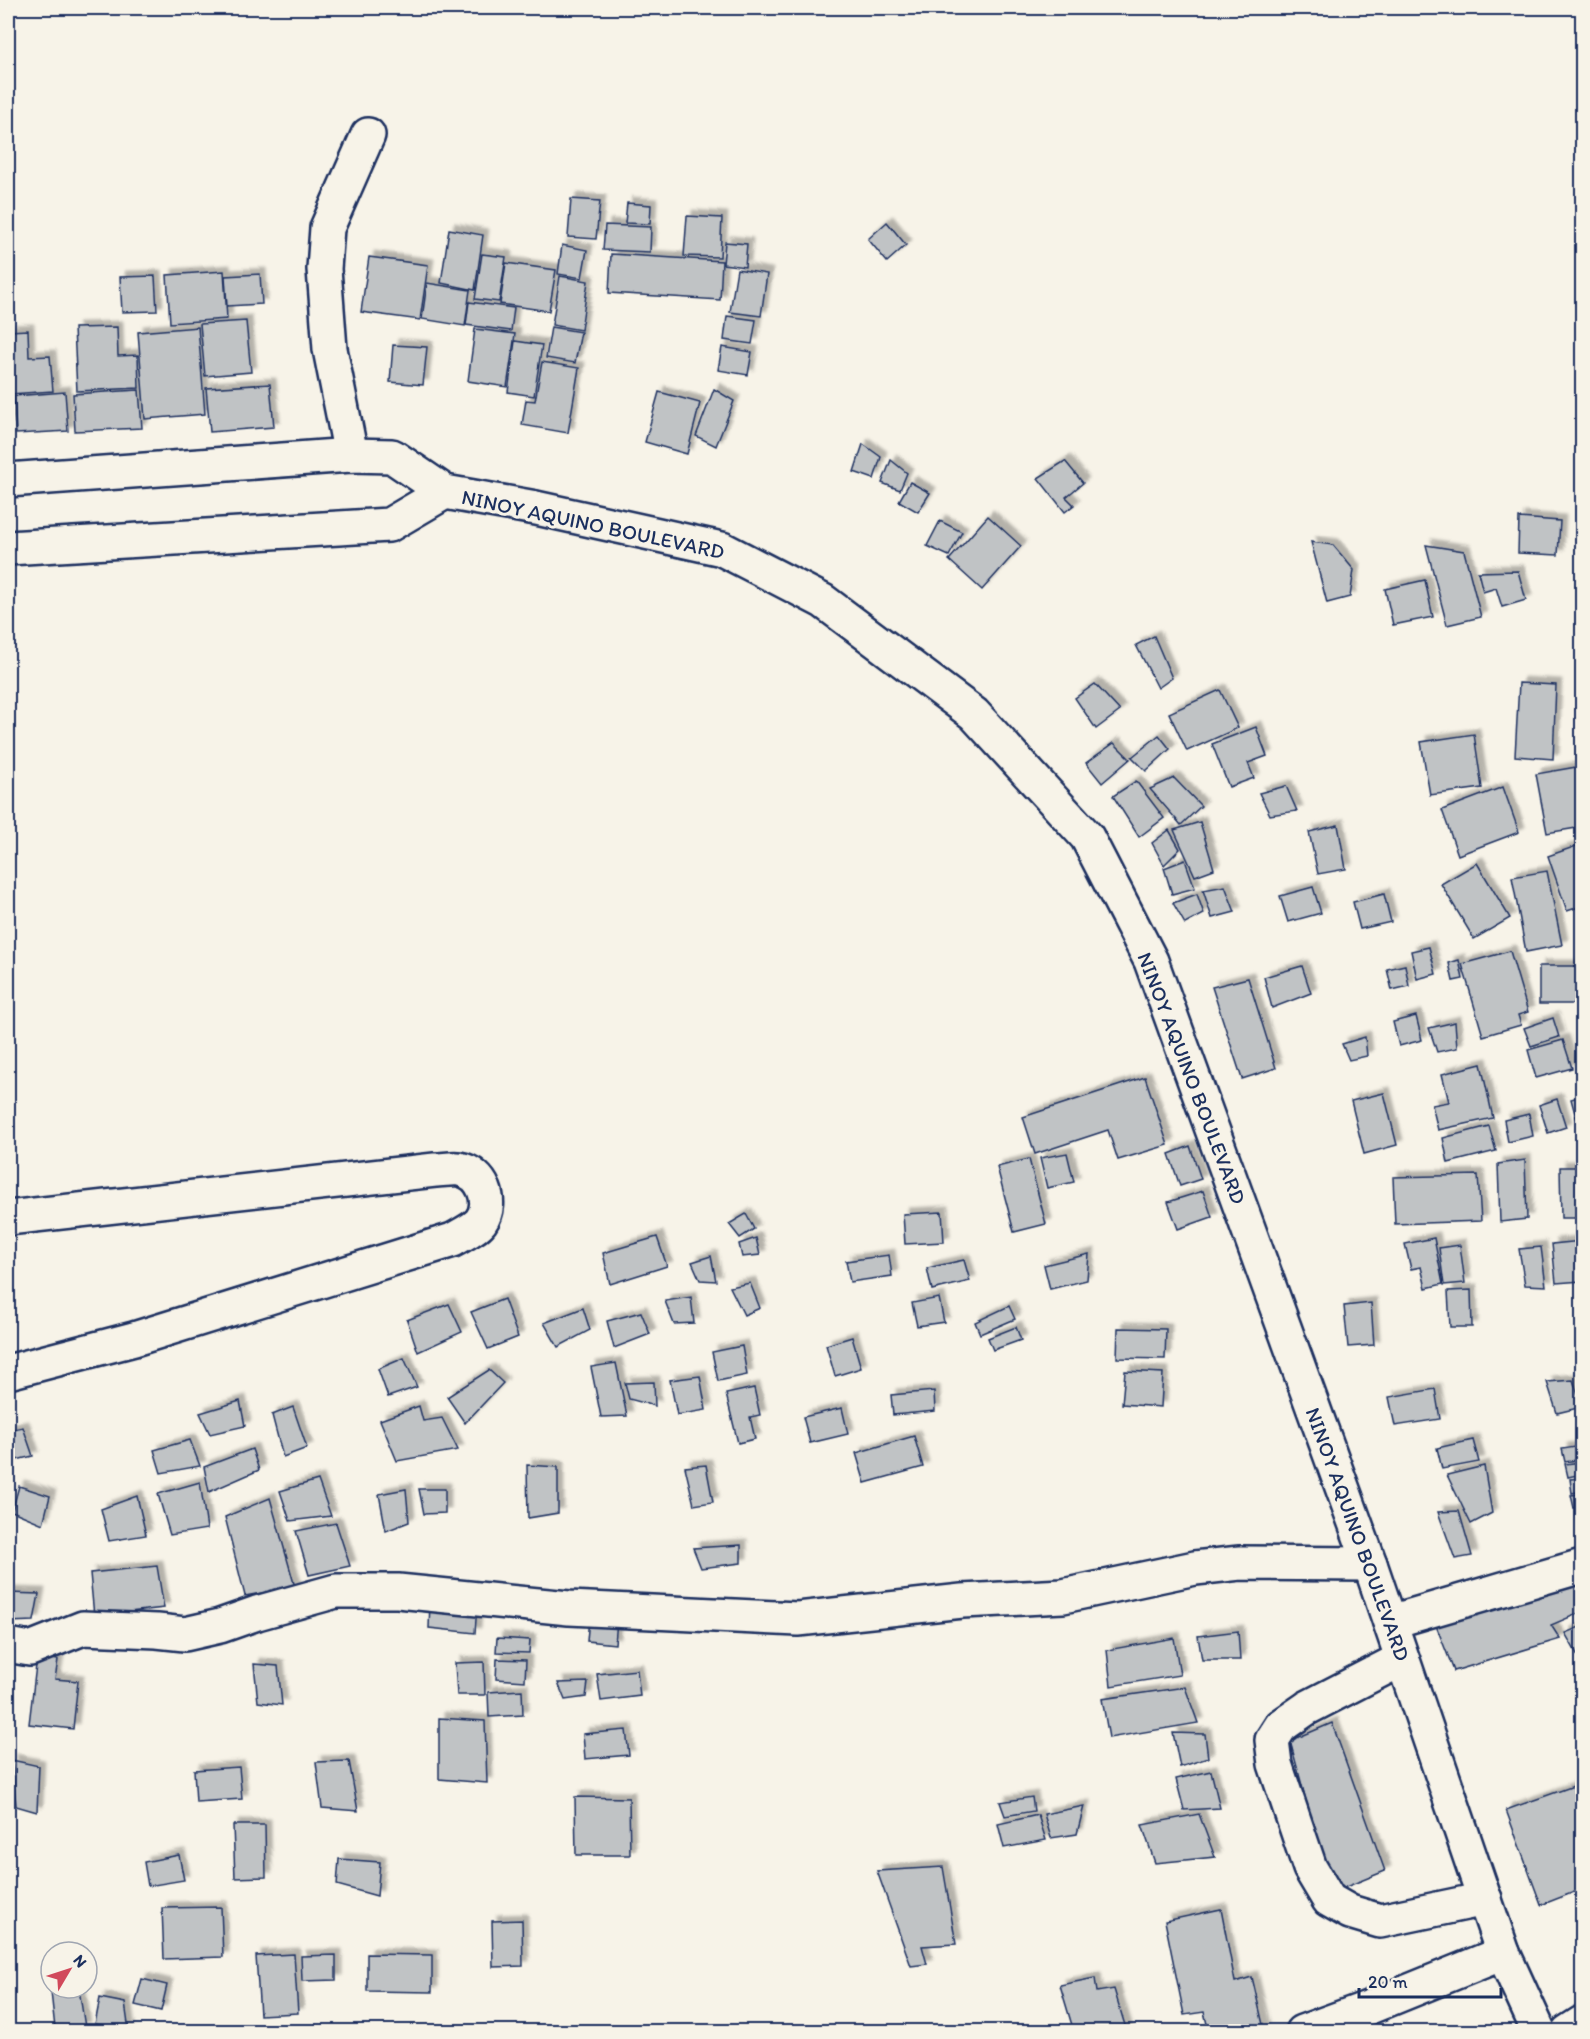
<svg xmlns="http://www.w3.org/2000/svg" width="1590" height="2039" viewBox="0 0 1590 2039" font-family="Itim,sans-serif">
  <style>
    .building { fill: #c0c3c5; stroke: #1b2f5e; stroke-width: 1.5; filter: url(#shadow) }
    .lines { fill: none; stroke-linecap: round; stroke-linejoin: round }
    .minor-casing { stroke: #1b2f5e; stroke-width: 38 }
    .major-casing { stroke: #1b2f5e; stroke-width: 38 }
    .highway-casing { stroke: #1b2f5e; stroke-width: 38 }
    .minor { stroke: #f7f3e8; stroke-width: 33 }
    .major { stroke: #f7f3e8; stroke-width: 33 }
    .highway { stroke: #f7f3e8; stroke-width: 33 }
    .labels { text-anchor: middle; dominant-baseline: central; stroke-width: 6; stroke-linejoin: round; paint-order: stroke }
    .street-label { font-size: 21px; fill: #1b2f5e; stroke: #f7f3e8 }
  </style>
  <defs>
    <filter id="shadow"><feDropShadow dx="5.5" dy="-5.5" stdDeviation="1.5" flood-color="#0004"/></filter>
  </defs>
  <rect width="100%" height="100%" fill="#f7f3e8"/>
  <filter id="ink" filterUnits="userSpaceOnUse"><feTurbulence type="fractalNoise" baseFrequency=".0167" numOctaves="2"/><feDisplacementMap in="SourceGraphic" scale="12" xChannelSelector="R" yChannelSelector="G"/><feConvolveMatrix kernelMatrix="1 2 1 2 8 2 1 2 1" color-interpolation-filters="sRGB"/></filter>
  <g filter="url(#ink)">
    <!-- building -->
    <g class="building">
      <path d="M 571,199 L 600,201 L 596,239 L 568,237 Z"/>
      <path d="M 627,203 L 651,205 L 650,224 L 625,223 Z"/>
      <path d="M 687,216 L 722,218 L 720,257 L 684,256 Z"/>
      <path d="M 887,222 L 906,245 L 887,262 L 868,239 Z"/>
      <path d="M 605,225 L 651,227 L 650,252 L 603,250 Z"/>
      <path d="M 449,229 L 483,235 L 475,290 L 441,283 Z"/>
      <path d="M 725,242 L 747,244 L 745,267 L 723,264 Z"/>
      <path d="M 562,245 L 587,250 L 582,278 L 558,274 Z"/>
      <path d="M 482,254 L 506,257 L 499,302 L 475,299 Z"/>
      <path d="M 611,254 L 722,261 L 720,300 L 609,293 Z"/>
      <path d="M 369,257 L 428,265 L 420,320 L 361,312 Z"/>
      <path d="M 506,263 L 556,270 L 549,311 L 500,304 Z"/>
      <path d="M 737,269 L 767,274 L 761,316 L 730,312 Z"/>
      <path d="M 224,271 L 227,319 L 170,323 L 167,275 Z"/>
      <path d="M 260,274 L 262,304 L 227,306 L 225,276 Z"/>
      <path d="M 155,276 L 157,311 L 122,312 L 120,277 Z"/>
      <path d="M 560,276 L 588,281 L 581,330 L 552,325 Z"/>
      <path d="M 427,283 L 470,290 L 465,326 L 422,319 Z"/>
      <path d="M 469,302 L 514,308 L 511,331 L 466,325 Z"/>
      <path d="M 727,316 L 756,320 L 752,344 L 724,340 Z"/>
      <path d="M 246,321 L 251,372 L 205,376 L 200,324 Z"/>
      <path d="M 117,327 L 118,356 L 138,355 L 139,388 L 77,391 L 74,328 Z"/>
      <path d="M 198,327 L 205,414 L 145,419 L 138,332 Z"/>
      <path d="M 551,327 L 581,332 L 575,363 L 546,358 Z"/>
      <path d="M 475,329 L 515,334 L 507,387 L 468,381 Z"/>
      <path d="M 28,330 L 29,357 L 50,356 L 53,391 L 10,394 L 8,331 Z"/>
      <path d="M 515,341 L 542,345 L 534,396 L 508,392 Z"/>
      <path d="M 393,345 L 427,347 L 423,385 L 390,382 Z"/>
      <path d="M 722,347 L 752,352 L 748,375 L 718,370 Z"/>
      <path d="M 542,362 L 579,368 L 568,433 L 522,425 L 526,400 L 535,401 Z"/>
      <path d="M 270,384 L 274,427 L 210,432 L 206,388 Z"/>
      <path d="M 714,389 L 734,401 L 716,446 L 696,436 Z"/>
      <path d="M 139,390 L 142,428 L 75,431 L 73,394 Z"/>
      <path d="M 65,392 L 68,431 L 16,434 L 14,396 Z"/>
      <path d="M 659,392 L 700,403 L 687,454 L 645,442 Z"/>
      <path d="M 8,395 L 11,395 L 12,423 L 8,424 Z"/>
      <path d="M 863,444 L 881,457 L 874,479 L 854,472 Z"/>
      <path d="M 891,460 L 907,473 L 900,490 L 882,483 Z"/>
      <path d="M 1065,461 L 1083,483 L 1066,497 L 1074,505 L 1065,512 L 1038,478 Z"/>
      <path d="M 910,482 L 930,493 L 918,512 L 899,501 Z"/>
      <path d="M 988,516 L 1021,546 L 982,590 L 949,560 Z"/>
      <path d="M 1519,518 L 1560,521 L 1558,555 L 1518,553 Z"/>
      <path d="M 940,521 L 962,532 L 949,556 L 927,546 Z"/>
      <path d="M 1311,542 L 1333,545 L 1354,570 L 1350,597 L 1327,603 Z"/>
      <path d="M 1426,545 L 1464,551 L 1481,617 L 1447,625 Z"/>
      <path d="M 1518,571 L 1526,600 L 1502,607 L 1496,588 L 1483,592 L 1478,572 Z"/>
      <path d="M 1425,580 L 1433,617 L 1393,625 L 1385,589 Z"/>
      <path d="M 1154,636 L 1172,678 L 1158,688 L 1136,645 Z"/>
      <path d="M 1519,683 L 1556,685 L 1553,759 L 1515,756 Z"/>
      <path d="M 1095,684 L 1120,711 L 1096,729 L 1075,698 Z"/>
      <path d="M 1220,690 L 1238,728 L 1187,751 L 1169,713 Z"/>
      <path d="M 1256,727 L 1267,756 L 1248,763 L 1254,778 L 1229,787 L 1212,744 Z"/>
      <path d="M 1474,734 L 1482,788 L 1430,795 L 1421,742 Z"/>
      <path d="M 1159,735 L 1170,749 L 1146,771 L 1132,757 Z"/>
      <path d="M 1114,743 L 1130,759 L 1102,783 L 1086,763 Z"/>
      <path d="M 1582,766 L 1582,827 L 1547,833 L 1536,774 Z"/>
      <path d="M 1174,778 L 1201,806 L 1181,825 L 1150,789 Z"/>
      <path d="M 1136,781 L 1164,818 L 1139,837 L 1113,796 Z"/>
      <path d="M 1286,786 L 1297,811 L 1270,815 L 1259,793 Z"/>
      <path d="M 1503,787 L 1519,832 L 1458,855 L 1442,810 Z"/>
      <path d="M 1200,822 L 1214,869 L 1195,876 L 1174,830 Z"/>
      <path d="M 1338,825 L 1346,869 L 1318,874 L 1309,832 Z"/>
      <path d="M 1169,830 L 1180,849 L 1164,865 L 1152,843 Z"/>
      <path d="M 1582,844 L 1582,906 L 1567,911 L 1548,856 Z"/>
      <path d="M 1185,860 L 1195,888 L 1172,894 L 1164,868 Z"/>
      <path d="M 1477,863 L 1510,918 L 1474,939 L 1441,884 Z"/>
      <path d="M 1547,871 L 1562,945 L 1526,952 L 1512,877 Z"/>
      <path d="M 1225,886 L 1235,912 L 1212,918 L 1203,890 Z"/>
      <path d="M 1313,887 L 1321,913 L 1288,922 L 1280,896 Z"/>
      <path d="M 1197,894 L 1204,914 L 1185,924 L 1173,903 Z"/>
      <path d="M 1384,894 L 1391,922 L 1360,929 L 1353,902 Z"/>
      <path d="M 1429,947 L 1436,974 L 1417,979 L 1411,951 Z"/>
      <path d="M 1510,951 L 1528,1012 L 1518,1015 L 1521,1025 L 1483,1036 L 1462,964 Z"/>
      <path d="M 1459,960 L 1463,979 L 1453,981 L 1449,963 Z"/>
      <path d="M 1405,965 L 1409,986 L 1392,990 L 1387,969 Z"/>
      <path d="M 1302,966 L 1311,993 L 1272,1008 L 1264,977 Z"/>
      <rect x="1539" y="966" width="43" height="38"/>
      <path d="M 1248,978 L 1276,1068 L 1242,1079 L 1212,987 Z"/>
      <path d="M 1416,1016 L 1422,1040 L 1399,1046 L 1393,1022 Z"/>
      <path d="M 1553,1018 L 1559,1037 L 1531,1046 L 1524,1028 Z"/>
      <path d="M 1455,1022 L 1457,1048 L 1437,1052 L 1429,1028 Z"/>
      <path d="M 1365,1037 L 1367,1056 L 1349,1060 L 1342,1044 Z"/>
      <path d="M 1563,1040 L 1572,1068 L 1536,1078 L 1528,1050 Z"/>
      <path d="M 1481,1064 L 1493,1118 L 1438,1130 L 1432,1105 L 1449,1102 L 1442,1074 Z"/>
      <path d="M 1145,1077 L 1168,1145 L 1118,1160 L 1108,1130 L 1035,1154 L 1023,1117 Z"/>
      <path d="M 1384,1093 L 1397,1145 L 1364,1154 L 1351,1101 Z"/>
      <path d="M 1582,1096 L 1582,1120 L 1577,1121 L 1571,1099 Z"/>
      <path d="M 1557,1099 L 1566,1127 L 1548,1133 L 1539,1105 Z"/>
      <path d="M 1529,1114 L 1533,1136 L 1508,1142 L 1504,1120 Z"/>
      <path d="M 1489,1126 L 1496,1151 L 1448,1163 L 1443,1138 Z"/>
      <path d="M 1190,1146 L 1201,1179 L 1180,1186 L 1169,1154 Z"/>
      <path d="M 1067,1153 L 1074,1182 L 1047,1188 L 1040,1158 Z"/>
      <path d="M 1029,1159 L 1046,1224 L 1014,1232 L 997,1167 Z"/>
      <path d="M 1525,1160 L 1527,1219 L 1500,1222 L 1498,1164 Z"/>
      <path d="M 1560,1167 L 1582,1167 L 1582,1197 L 1576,1197 L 1577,1218 L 1561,1218 Z"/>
      <path d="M 1478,1175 L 1481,1221 L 1395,1224 L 1393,1177 Z"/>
      <path d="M 1203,1191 L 1212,1217 L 1178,1229 L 1168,1202 Z"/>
      <path d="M 942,1212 L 944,1242 L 905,1244 L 903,1214 Z"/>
      <path d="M 746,1214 L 754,1229 L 740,1238 L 729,1224 Z"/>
      <path d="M 657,1237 L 667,1266 L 610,1284 L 603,1253 Z"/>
      <path d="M 756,1238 L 760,1255 L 742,1257 L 739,1244 Z"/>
      <path d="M 1434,1238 L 1443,1284 L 1426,1288 L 1421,1267 L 1411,1269 L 1405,1244 Z"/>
      <path d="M 1582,1241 L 1582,1281 L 1556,1283 L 1552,1244 Z"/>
      <path d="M 1460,1245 L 1465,1283 L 1444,1285 L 1439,1248 Z"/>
      <path d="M 1541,1247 L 1546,1286 L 1525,1285 L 1519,1249 Z"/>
      <path d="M 1089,1254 L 1087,1280 L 1050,1289 L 1044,1265 Z"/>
      <path d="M 889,1255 L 892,1276 L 850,1282 L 846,1261 Z"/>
      <path d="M 711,1256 L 716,1281 L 700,1280 L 692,1262 Z"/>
      <path d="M 964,1260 L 970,1281 L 932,1290 L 927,1268 Z"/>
      <path d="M 750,1283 L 760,1308 L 744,1315 L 730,1287 Z"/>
      <path d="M 1471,1290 L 1472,1327 L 1450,1327 L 1448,1291 Z"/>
      <path d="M 691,1297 L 694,1323 L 674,1324 L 665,1301 Z"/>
      <path d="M 939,1298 L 944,1322 L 917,1326 L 912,1303 Z"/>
      <path d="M 504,1299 L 518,1337 L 488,1349 L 471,1312 Z"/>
      <path d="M 1371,1303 L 1374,1345 L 1348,1347 L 1344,1306 Z"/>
      <path d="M 449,1304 L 462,1332 L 418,1352 L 407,1320 Z"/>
      <path d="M 1009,1306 L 1015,1319 L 980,1334 L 975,1322 Z"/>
      <path d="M 583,1308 L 590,1330 L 558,1347 L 544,1323 Z"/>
      <path d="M 641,1312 L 650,1334 L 614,1348 L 607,1321 Z"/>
      <path d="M 1016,1327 L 1021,1340 L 993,1350 L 988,1338 Z"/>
      <path d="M 1118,1328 L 1166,1329 L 1165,1359 L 1117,1358 Z"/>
      <path d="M 852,1337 L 861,1368 L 835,1376 L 826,1345 Z"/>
      <path d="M 742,1346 L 747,1375 L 718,1381 L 712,1352 Z"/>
      <path d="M 404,1358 L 417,1387 L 388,1397 L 378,1369 Z"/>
      <path d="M 616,1363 L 627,1416 L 601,1417 L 591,1367 Z"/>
      <path d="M 489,1370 L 503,1383 L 465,1423 L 447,1397 Z"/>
      <path d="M 1125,1371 L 1163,1373 L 1161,1407 L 1122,1404 Z"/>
      <path d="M 700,1376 L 706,1410 L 677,1415 L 670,1380 Z"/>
      <path d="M 1573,1380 L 1582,1407 L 1557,1413 L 1547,1382 Z"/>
      <path d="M 654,1382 L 655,1406 L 629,1399 L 625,1383 Z"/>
      <path d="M 754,1388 L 760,1415 L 750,1417 L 755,1439 L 738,1443 L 726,1394 Z"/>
      <path d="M 1435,1389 L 1440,1419 L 1395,1426 L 1389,1397 Z"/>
      <path d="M 934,1391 L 935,1411 L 893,1415 L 891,1395 Z"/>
      <path d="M 240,1401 L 245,1426 L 210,1434 L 200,1413 Z"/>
      <path d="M 419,1406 L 423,1421 L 442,1418 L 458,1450 L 397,1461 L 380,1420 Z"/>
      <path d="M 293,1407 L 307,1448 L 283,1457 L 272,1415 Z"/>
      <path d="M 842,1408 L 848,1434 L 810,1443 L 803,1417 Z"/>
      <path d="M 23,1427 L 33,1456 L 8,1462 L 8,1430 Z"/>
      <path d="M 914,1436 L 923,1467 L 865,1483 L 856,1453 Z"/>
      <path d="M 190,1440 L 200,1466 L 161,1473 L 154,1450 Z"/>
      <path d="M 1473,1440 L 1479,1462 L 1442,1469 L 1437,1448 Z"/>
      <path d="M 1582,1446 L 1582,1459 L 1565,1462 L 1562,1449 Z"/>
      <path d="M 252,1449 L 259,1470 L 209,1492 L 204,1467 Z"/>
      <path d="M 1582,1462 L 1582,1474 L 1568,1477 L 1565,1464 Z"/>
      <path d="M 527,1465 L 558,1467 L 558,1513 L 528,1518 Z"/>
      <path d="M 706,1465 L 713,1502 L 694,1505 L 685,1467 Z"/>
      <path d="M 1484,1466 L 1492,1513 L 1471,1524 L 1447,1475 Z"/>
      <path d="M 1582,1478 L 1582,1491 L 1572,1493 L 1570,1479 Z"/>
      <path d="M 318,1480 L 331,1516 L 290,1521 L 280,1491 Z"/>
      <path d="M 200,1482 L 207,1529 L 170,1535 L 158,1494 Z"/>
      <path d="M 19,1486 L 50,1496 L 43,1524 L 12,1511 Z"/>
      <path d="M 406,1489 L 409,1522 L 386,1531 L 379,1494 Z"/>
      <path d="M 419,1489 L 445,1489 L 445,1513 L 424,1514 Z"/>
      <path d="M 1582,1494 L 1582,1506 L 1574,1508 L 1571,1495 Z"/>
      <path d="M 137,1496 L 146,1535 L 109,1541 L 101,1509 Z"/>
      <path d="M 270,1498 L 295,1587 L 245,1596 L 225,1517 Z"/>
      <path d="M 1459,1511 L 1472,1556 L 1455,1559 L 1438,1512 Z"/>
      <path d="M 1582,1511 L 1582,1525 L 1578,1525 L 1576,1512 Z"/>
      <path d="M 336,1523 L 350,1566 L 309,1575 L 296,1531 Z"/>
      <path d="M 741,1545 L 741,1563 L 701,1568 L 693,1548 Z"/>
      <path d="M 157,1566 L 164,1608 L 94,1616 L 90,1573 Z"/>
      <path d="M 1582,1574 L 1582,1612 L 1551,1625 L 1560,1639 L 1454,1671 L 1435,1623 Z"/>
      <path d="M 8,1593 L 39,1594 L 34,1621 L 8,1622 Z"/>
      <path d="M 430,1603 L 477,1606 L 475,1633 L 429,1628 Z"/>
      <path d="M 589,1618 L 617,1620 L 615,1644 L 587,1641 Z"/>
      <path d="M 1582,1626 L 1582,1663 L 1565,1633 Z"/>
      <path d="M 1238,1631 L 1240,1660 L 1202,1660 L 1198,1636 Z"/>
      <path d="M 497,1638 L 530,1640 L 529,1653 L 496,1652 Z"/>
      <path d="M 1174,1638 L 1180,1675 L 1111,1686 L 1107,1650 Z"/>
      <path d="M 37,1657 L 58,1660 L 55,1679 L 78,1681 L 73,1729 L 29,1724 Z"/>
      <path d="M 497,1659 L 526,1660 L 525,1681 L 496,1679 Z"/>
      <path d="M 484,1662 L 485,1695 L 457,1695 L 455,1663 Z"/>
      <path d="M 254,1664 L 278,1666 L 282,1705 L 258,1702 Z"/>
      <path d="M 637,1670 L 640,1696 L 601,1701 L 597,1674 Z"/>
      <path d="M 588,1682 L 586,1697 L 565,1700 L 558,1683 Z"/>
      <path d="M 1185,1687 L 1198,1723 L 1109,1738 L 1102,1699 Z"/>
      <path d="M 522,1690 L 523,1715 L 489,1717 L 488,1692 Z"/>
      <path d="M 439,1718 L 485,1721 L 487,1783 L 439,1779 Z"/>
      <path d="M 1332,1723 L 1385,1871 L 1331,1893 L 1290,1741 Z"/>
      <path d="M 626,1730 L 629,1755 L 585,1759 L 583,1734 Z"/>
      <path d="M 1173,1733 L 1205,1734 L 1208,1758 L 1180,1767 Z"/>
      <path d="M 12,1760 L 39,1766 L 37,1812 L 16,1806 Z"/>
      <path d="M 349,1761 L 358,1811 L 322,1808 L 316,1762 Z"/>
      <path d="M 239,1767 L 242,1799 L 196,1802 L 194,1770 Z"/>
      <path d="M 1211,1771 L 1220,1808 L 1184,1810 L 1176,1779 Z"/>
      <path d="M 1582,1783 L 1582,1889 L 1541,1905 L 1506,1810 Z"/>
      <path d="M 575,1797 L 629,1798 L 630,1855 L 576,1855 Z"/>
      <path d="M 1032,1797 L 1034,1811 L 1005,1816 L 1000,1802 Z"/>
      <path d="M 1084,1806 L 1077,1834 L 1051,1838 L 1044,1814 Z"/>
      <path d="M 1199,1814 L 1215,1857 L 1155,1863 L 1142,1825 Z"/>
      <path d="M 1038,1815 L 1046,1840 L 1004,1848 L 998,1824 Z"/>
      <path d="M 233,1825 L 265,1825 L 266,1877 L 235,1878 Z"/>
      <path d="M 179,1855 L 184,1880 L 148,1886 L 144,1862 Z"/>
      <path d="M 339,1859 L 380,1862 L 377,1896 L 337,1885 Z"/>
      <path d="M 943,1867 L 956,1944 L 922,1946 L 927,1964 L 911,1966 L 877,1871 Z"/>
      <path d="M 221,1907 L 223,1957 L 164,1959 L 162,1908 Z"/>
      <path d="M 1221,1909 L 1235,1982 L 1252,1977 L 1264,2029 L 1257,2032 L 1209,2032 L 1204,2012 L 1184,2015 L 1165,1921 Z"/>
      <path d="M 522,1920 L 523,1966 L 493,1967 L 492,1921 Z"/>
      <path d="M 294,1954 L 298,2013 L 260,2015 L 256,1956 Z"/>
      <path d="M 367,1954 L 432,1955 L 432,1992 L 367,1991 Z"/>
      <path d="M 336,1955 L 336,1980 L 302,1981 L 301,1956 Z"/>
      <path d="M 1095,1978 L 1097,1992 L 1114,1989 L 1127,2032 L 1074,2032 L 1060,1985 Z"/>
      <path d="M 142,1979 L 167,1985 L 161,2011 L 135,2005 Z"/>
      <path d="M 79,1989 L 85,2027 L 55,2028 L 51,1992 Z"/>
      <path d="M 100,1998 L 125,2003 L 129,2031 L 95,2024 Z"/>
    </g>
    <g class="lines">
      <!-- minor casing -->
      <g class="minor-casing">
        <g id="minor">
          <path d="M 351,455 L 330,349 L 324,269 L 327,228 L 368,135"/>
          <path d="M 8,1218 L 435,1170 C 443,1170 452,1168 459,1169 C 483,1173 494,1202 481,1221 C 475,1229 461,1235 453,1240 L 134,1339 L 8,1372"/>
          <path d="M 1390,1622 L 1582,1566"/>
          <path d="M 8,1645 L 30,1649 L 83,1628 L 157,1631 L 185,1634 L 220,1626 L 257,1613 L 336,1591 L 398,1591 L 569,1608 L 798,1619 L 962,1601 L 1063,1596 L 1195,1568 L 1240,1563 L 1370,1564"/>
          <path d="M 1402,1659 L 1307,1708 L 1281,1726 L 1272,1740 L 1275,1764 L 1310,1868 L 1329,1900 L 1350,1912 L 1380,1921 L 1485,1899"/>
          <path d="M 1302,2032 L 1365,2009 L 1503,1953"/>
        </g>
      </g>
      <!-- major casing -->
      <g class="major-casing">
        <g id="major">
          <path d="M 8,480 L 351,455 L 392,456 L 445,492 L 536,508 L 722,549 L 823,601 L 974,714 L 1087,837 L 1151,961 L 1370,1564 L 1503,1953 L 1539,2032"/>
          <path d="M 8,548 L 389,525 L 445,492"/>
        </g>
      </g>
      <!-- highway casing -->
      <g class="highway-casing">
        <path id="highway" d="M 1568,2032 L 1582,2023"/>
      </g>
      <!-- minor -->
      <use href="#minor" class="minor"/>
      <!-- major -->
      <use href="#major" class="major"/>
      <!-- highway -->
      <use href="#highway" class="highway"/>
    </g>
  </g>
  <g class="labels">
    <!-- street labels -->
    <g class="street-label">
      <text transform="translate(593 524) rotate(12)">NINOY AQUINO BOULEVARD</text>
      <text transform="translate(1192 1078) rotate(69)">NINOY AQUINO BOULEVARD</text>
      <text transform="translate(1358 1534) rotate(70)">NINOY AQUINO BOULEVARD</text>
    </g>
  </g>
  <!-- margin -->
  <rect width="1590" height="2039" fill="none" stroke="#f7f3e8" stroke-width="30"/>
  <rect x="15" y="15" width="1560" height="2009" fill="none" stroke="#1b2f5e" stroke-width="2" filter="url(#ink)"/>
  <!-- north arrow -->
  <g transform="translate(69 1970) rotate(51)"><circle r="28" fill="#f7f3e8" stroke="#9fa5b1" stroke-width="1.5"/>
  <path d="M0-4.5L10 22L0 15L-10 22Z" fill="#d1495b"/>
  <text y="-9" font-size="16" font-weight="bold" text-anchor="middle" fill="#1b2f5e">N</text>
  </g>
  <!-- scale -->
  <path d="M1359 1988v9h142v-9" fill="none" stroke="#1b2f5e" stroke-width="3"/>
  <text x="1368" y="1988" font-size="18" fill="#1b2f5e" stroke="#f7f3e8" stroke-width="4.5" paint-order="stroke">20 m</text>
</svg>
